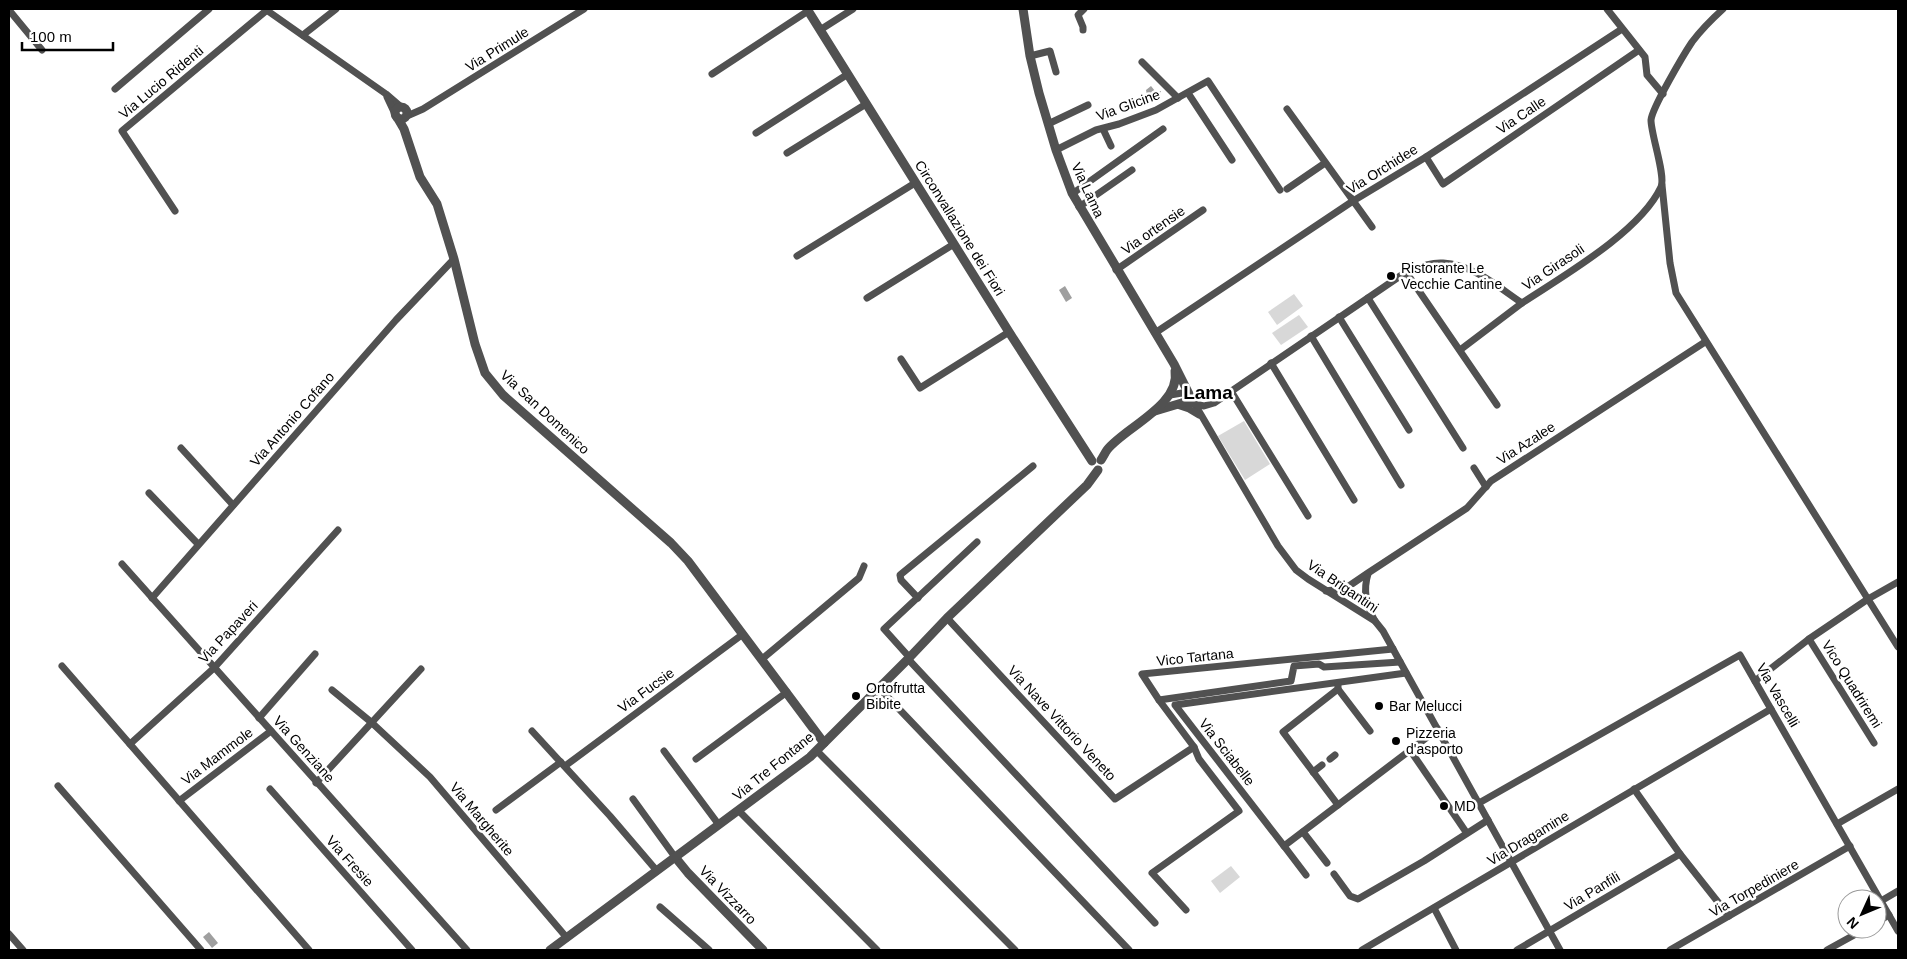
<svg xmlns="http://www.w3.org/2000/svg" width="1907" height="959" viewBox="0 0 1907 959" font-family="Arial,sans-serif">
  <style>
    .green { fill: #d8d8d8 }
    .water { fill: #9f9f9f }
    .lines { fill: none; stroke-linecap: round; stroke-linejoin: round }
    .minor { stroke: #515151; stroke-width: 7 }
    .tertiary { stroke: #515151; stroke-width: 9 }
    .poi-dot { fill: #000; stroke: #fff; stroke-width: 2 }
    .labels { text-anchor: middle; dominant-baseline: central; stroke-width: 5; stroke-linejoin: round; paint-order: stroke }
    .street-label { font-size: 14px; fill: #000; stroke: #fff }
    .poi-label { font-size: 14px; fill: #000; stroke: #fff; text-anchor: start }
    .district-label { font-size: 19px; font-weight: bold; fill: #000; stroke: #fff }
  </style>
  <rect width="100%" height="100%" fill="#fff"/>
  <!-- green -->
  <g class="green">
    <path d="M 1294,294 L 1303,306 L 1277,325 L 1268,312 Z"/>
    <path d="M 1299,315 L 1308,327 L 1281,345 L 1272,333 Z"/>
    <path d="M 1244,421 L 1270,464 L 1245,480 L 1218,436 Z"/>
    <path d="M 1231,866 L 1240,877 L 1220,893 L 1211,881 Z"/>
  </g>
  <!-- water -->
  <g class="water">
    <path d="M 1151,86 L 1155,91 L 1161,91 L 1160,96 L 1147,95 L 1146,90 Z"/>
    <path d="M 1065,286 L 1072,298 L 1066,302 L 1059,290 Z"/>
    <path d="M 209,932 L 218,943 L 212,948 L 203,937 Z"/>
  </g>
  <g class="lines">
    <!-- minor -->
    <g class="minor">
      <path d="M 265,9 L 386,94 L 401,107"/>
      <path d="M 1607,9 L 1645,57 L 1647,75 L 1663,94"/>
      <path d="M 9,10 L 42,50"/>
      <path d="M 820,30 L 853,9"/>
      <path d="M 1083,30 L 1083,27 L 1078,15 L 1084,9"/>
      <path d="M 303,35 L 336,9"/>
      <path d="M 1030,56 L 1050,51 L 1056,72"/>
      <path d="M 1142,62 L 1178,98"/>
      <path d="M 712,74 L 808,11"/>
      <path d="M 115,89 L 209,9"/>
      <path d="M 1188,93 L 1232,160"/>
      <path d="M 387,97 L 395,114"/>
      <path d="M 1287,109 L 1372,227"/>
      <path d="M 407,116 L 423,109 L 584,9"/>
      <path d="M 1048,124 L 1088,105"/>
      <path d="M 1103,129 L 1111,146"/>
      <path d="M 756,133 L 848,74"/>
      <path d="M 1056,150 L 1096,130 L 1119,124 L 1156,110 L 1208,81 L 1280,190"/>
      <path d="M 787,153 L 866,104"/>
      <path d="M 1426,157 L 1443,184 L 1639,50"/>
      <path d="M 1662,185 L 1670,263 L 1676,293 L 1898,647"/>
      <path d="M 1287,189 L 1325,163"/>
      <path d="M 1072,194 L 1163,129"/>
      <path d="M 1079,207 L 1132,170"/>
      <path d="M 175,211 L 122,131 L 267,10"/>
      <path d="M 797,256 L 915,183"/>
      <path d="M 1116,270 L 1203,210"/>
      <path d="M 1406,272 L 1497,405"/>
      <path d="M 867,298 L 954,244"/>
      <path d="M 1368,298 L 1463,448"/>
      <path d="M 1339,317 L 1409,430"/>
      <path d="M 1155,333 L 1353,201 L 1426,157 L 1622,29"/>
      <path d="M 1311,336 L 1401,485"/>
      <path d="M 1460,350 L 1522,303"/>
      <path d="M 901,359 L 920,388 L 1009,332"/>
      <path d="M 1271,363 L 1354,500"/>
      <path d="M 1231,391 L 1308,516"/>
      <path d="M 1170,395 L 1182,393 L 1190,396 L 1278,546 L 1296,570 L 1308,579 L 1375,621 L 1383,631 L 1560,950"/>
      <path d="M 1185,402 L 1204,406 L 1214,403 L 1406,272 C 1417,268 1431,262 1443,263 C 1474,265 1498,287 1522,303 C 1563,276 1640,232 1661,187 C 1666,176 1651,135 1651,120 C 1652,108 1684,54 1692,42 C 1701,30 1712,19 1723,9"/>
      <path d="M 1177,405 L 1189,409 L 1199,415"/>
      <path d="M 181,448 L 233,505"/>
      <path d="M 1474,468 L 1486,487"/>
      <path d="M 149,493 L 198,544"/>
      <path d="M 122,564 L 467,950"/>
      <path d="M 1368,574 C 1363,590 1366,606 1375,621"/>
      <path d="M 1326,591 L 1346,588 L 1368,573 L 1467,508 L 1491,481 L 1705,342"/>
      <path d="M 152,598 L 396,320 L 454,259"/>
      <path d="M 918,598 L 901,580 L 900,575 L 1033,466"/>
      <path d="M 947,618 L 1115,799 L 1194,747"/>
      <path d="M 1809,639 L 1874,743"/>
      <path d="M 910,658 L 884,629 L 977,542"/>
      <path d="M 762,659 L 859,578 L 864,566"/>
      <path d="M 908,659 L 1155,923"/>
      <path d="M 62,666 L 309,950"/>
      <path d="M 1406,673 L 1175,705 L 1284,846 L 1438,729"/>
      <path d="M 1755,681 L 1809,639 L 1868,599 L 1898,582"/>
      <path d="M 879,688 L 1129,950"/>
      <path d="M 1338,689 L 1370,731"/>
      <path d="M 332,690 L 371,722 L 430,777 L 567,938"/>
      <path d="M 1159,700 L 1291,681 L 1294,666 L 1319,664 L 1324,667 L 1400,662"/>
      <path d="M 259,718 L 315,654"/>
      <path d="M 532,731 L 610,816 L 657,871"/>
      <path d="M 130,744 L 214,668 L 338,530"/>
      <path d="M 1410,750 L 1466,832"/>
      <path d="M 664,751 L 719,825"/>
      <path d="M 817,751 L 1015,950"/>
      <path d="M 696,759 L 787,692"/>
      <path d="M 1330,759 L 1335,755"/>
      <path d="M 565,766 L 743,634"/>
      <path d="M 1313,772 L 1322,765"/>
      <path d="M 316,783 L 421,669"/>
      <path d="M 58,786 L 201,950"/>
      <path d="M 270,789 L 412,950"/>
      <path d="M 1634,789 L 1680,854 L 1729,916"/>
      <path d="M 633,799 L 675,857"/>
      <path d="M 179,801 L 271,731"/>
      <path d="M 1479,803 L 1740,655 L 1898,931"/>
      <path d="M 1338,805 L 1283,732 L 1338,689 L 1338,683"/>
      <path d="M 496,810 L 561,762"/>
      <path d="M 739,811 L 877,950"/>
      <path d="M 1837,824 L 1898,789"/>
      <path d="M 1303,832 L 1327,863"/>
      <path d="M 1284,846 L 1306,875"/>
      <path d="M 1334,874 L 1350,896 L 1358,899 L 1424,861 L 1488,820"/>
      <path d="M 1881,901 L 1898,891"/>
      <path d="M 660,907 L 709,950"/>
      <path d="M 1434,908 L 1456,950"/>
      <path d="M 1186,910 L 1152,873 L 1239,811 L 1199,759 L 1194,747 L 1159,700 L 1142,674 L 1393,649"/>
      <path d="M 1877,922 L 1889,915"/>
      <path d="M 9,934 L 23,950"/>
      <path d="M 1362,950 L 1771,709"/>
      <path d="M 1517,950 L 1680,854"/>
      <path d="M 1670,950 L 1850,846"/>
      <path d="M 1827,950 L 1865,929"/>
    </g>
    <!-- tertiary -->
    <g class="tertiary">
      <path d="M 807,9 L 1009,332 L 1092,461"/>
      <path d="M 1023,9 L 1030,56 L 1039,93 L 1056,150 L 1072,193 L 1174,364 L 1190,396 L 1185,402 L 1155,411"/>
      <circle cx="401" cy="113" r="6"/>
      <path d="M 397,117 L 404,129 L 420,177 L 437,204 L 454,259 L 475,344 L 485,373 L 503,395 L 671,543 L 688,561 L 824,743"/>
      <path d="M 1101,460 C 1103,457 1105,453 1107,450 C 1124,428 1181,405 1175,371"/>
      <path d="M 675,857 L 688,873 L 763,950"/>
      <path d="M 550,950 L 810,757 L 908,659 L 947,618 L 1087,485 L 1098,470"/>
    </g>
  </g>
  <!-- markers -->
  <g class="poi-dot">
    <circle cx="1391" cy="276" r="5"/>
    <circle cx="856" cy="696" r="5"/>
    <circle cx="1379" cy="706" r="5"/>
    <circle cx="1396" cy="741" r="5"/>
    <circle cx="1444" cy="806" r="5"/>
  </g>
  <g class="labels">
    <!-- street labels -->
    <g class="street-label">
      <text transform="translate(497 49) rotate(-32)">Via Primule</text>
      <text transform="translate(161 82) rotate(-40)">Via Lucio Ridenti</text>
      <text transform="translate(1128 105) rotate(-20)">Via Glicine</text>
      <text transform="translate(1521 115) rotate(-34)">Via Calle</text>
      <text transform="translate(1382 169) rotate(-32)">Via Orchidee</text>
      <text transform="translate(1088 190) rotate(65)">Via Lama</text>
      <text transform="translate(960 228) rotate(58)">Circonvallazione dei Fiori</text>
      <text transform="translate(1153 230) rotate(-35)">Via ortensie</text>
      <text transform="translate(1553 267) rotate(-34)">Via Girasoli</text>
      <text transform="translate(545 412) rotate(43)">Via San Domenico</text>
      <text transform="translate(292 419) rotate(-49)">Via Antonio Cofano</text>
      <text transform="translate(1526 443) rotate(-33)">Via Azalee</text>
      <text transform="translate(1343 586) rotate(34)">Via Brigantini</text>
      <text transform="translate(228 632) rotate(-47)">Via Papaveri</text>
      <text transform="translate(1195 657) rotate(-6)">Vico Tartana</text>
      <text transform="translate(1852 684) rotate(58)">Vico Quadriremi</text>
      <text transform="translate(646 690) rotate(-36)">Via Fucsie</text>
      <text transform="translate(1778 695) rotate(60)">Via Vascelli</text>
      <text transform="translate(1062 723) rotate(47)">Via Nave Vittorio Veneto</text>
      <text transform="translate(304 749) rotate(48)">Via Genziane</text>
      <text transform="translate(1227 752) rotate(52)">Via Sciabelle</text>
      <text transform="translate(217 756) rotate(-37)">Via Mammole</text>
      <text transform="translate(773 766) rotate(-39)">Via Tre Fontane</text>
      <text transform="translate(482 819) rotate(50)">Via Margherite</text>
      <text transform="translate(1528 838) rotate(-31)">Via Dragamine</text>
      <text transform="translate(350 861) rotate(48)">Via Fresie</text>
      <text transform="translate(1754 888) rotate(-30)">Via Torpediniere</text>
      <text transform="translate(1592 891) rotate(-31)">Via Panfili</text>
      <text transform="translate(728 895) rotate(46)">Via Vizzarro</text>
    </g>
    <!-- poi labels -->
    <g class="poi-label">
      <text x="1401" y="268">Ristorante Le<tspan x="1401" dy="16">Vecchie Cantine</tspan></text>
      <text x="866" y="688">Ortofrutta<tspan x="866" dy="16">Bibite</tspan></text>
      <text x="1389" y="706">Bar Melucci</text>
      <text x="1406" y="733">Pizzeria<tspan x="1406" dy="16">d'asporto</tspan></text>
      <text x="1454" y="806">MD</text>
    </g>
    <!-- district labels -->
    <g class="district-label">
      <text x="1208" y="392">Lama</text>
    </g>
  </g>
  <!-- border -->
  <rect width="1907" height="959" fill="none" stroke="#000000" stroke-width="20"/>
  <!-- north arrow -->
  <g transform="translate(1862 914) rotate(226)"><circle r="24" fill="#ffffff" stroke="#999999"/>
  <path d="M0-4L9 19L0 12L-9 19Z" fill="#000000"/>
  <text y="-8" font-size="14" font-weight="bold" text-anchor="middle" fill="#000000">N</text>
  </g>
  <!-- scale -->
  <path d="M22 42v8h91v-8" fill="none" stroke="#000000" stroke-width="2.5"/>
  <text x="30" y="42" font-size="15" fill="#000000" stroke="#ffffff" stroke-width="4" paint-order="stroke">100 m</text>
</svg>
